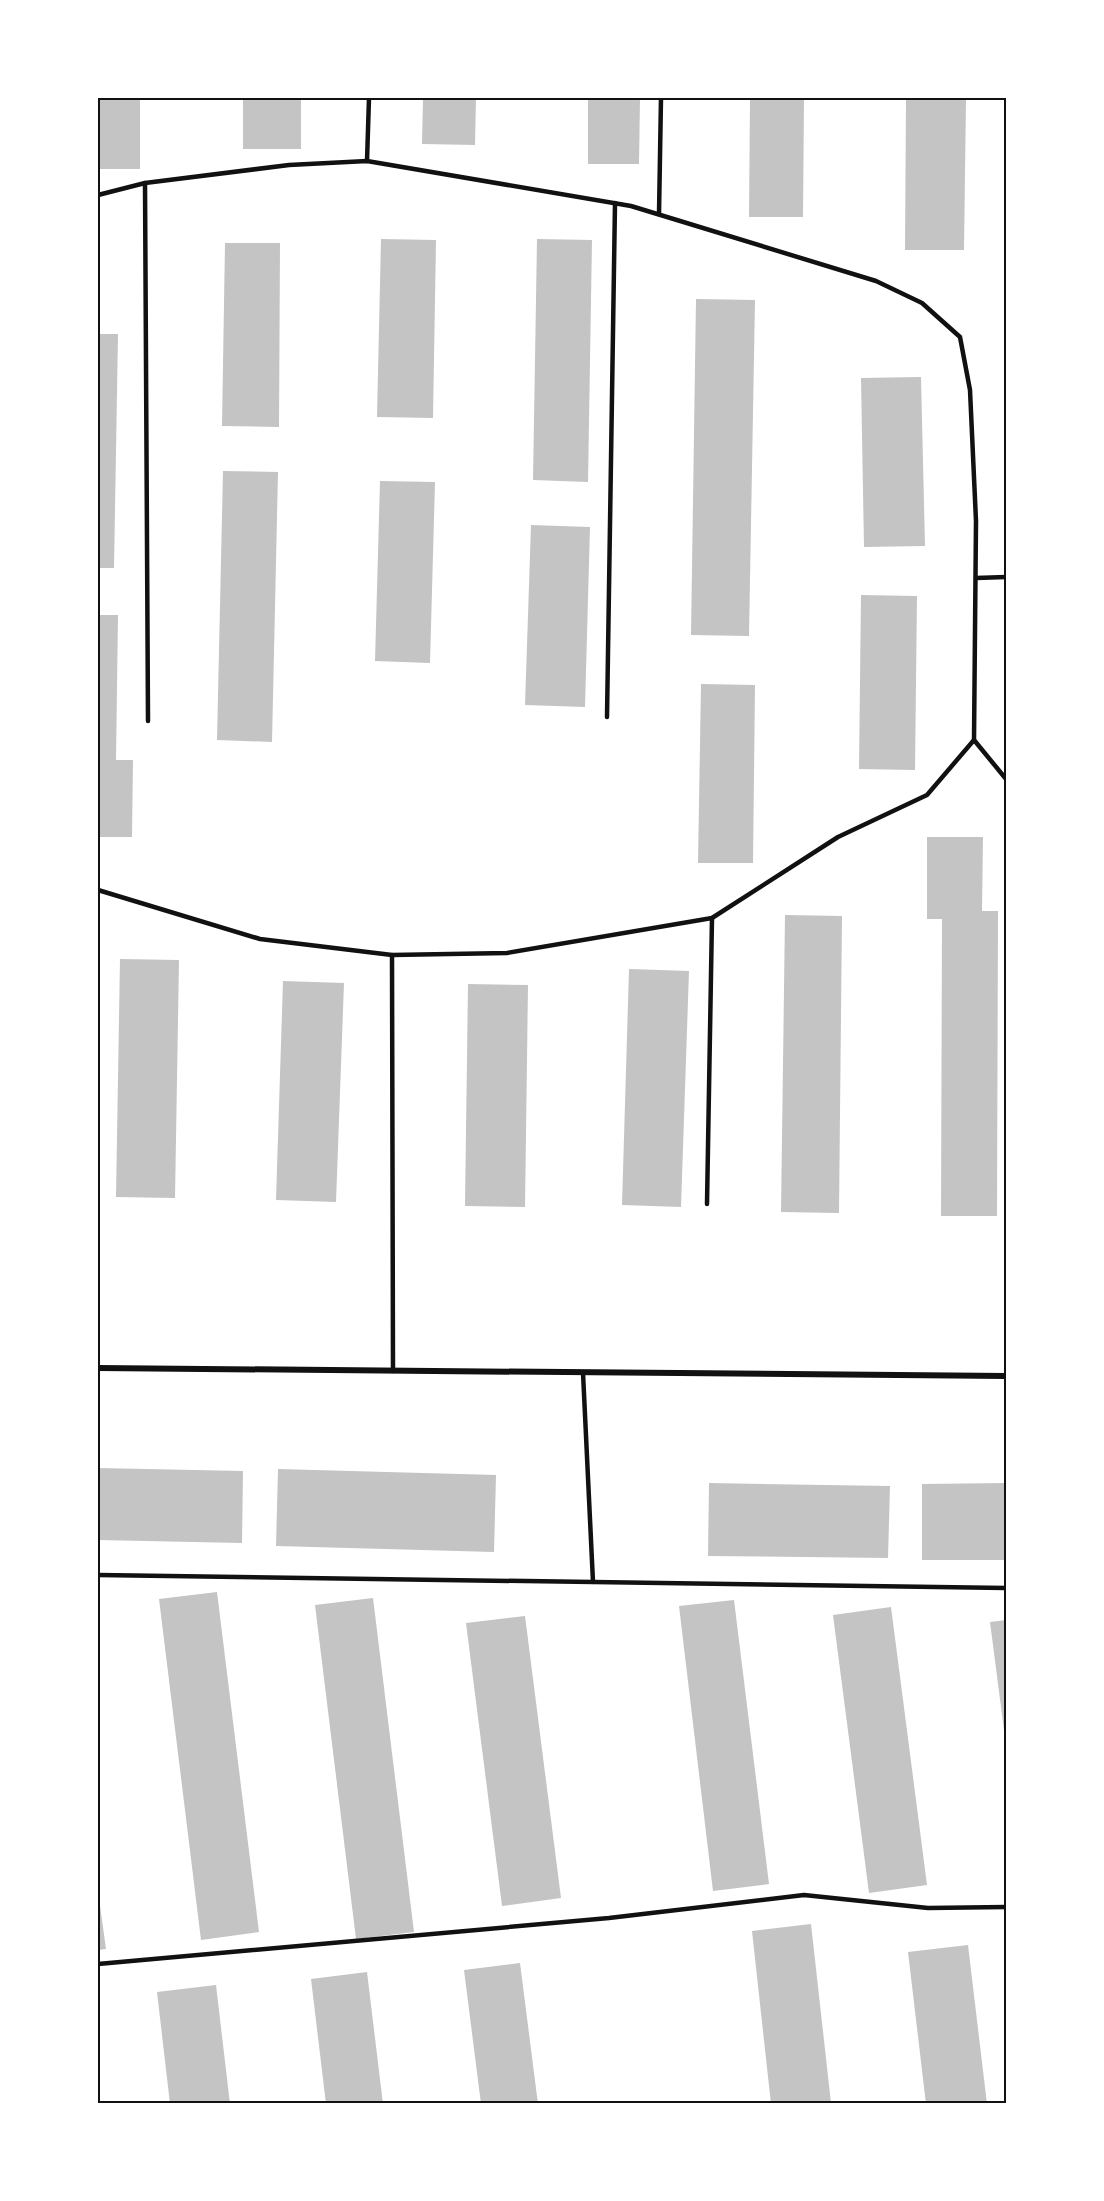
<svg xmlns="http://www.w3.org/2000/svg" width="1104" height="2201" viewBox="0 0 1104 2201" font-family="'PT Sans Narrow',sans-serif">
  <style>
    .building { fill: #c4c4c4 }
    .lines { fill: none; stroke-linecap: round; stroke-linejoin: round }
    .service { stroke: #111; stroke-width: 4.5 }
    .minor { stroke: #111; stroke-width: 6 }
    .neatline { fill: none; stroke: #111; stroke-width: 2 }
  </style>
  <rect width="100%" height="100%" fill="#fff"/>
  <!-- building -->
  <g class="building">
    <rect x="98" y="98" width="42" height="71"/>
    <rect x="243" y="98" width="58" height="51"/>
    <path d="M 423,98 L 476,98 L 475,145 L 422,144 Z"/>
    <path d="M 588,98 L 640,98 L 639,164 L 588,164 Z"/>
    <path d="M 750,98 L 804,98 L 803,217 L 749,217 Z"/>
    <path d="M 906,98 L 966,98 L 964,250 L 905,250 Z"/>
    <path d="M 381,239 L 436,240 L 433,418 L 377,417 Z"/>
    <path d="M 537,239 L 592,240 L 588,482 L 533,480 Z"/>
    <path d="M 225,243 L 280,243 L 279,427 L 222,426 Z"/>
    <path d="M 696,299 L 755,300 L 749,636 L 691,635 Z"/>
    <path d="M 98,334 L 118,334 L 114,568 L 98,568 Z"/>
    <path d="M 921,377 L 925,546 L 864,547 L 861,378 Z"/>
    <path d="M 223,471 L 278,472 L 272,742 L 217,740 Z"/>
    <path d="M 380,481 L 435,482 L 430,663 L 375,661 Z"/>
    <path d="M 531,525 L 590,527 L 585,707 L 525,705 Z"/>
    <path d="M 861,595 L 917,596 L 915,770 L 859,769 Z"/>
    <path d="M 98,615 L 118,615 L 116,760 L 133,760 L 132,837 L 98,837 Z"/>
    <path d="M 701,684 L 755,685 L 753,863 L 698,863 Z"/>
    <path d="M 927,837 L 983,837 L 982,911 L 998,911 L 997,1216 L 941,1216 L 942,919 L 927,919 Z"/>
    <path d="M 785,915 L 842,916 L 839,1213 L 781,1212 Z"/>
    <path d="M 120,959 L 179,960 L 175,1198 L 116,1197 Z"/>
    <path d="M 629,969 L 689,971 L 681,1207 L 622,1205 Z"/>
    <path d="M 283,981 L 344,983 L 336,1202 L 276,1200 Z"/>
    <path d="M 468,984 L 528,985 L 525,1207 L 465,1206 Z"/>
    <path d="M 98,1468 L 243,1471 L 242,1543 L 98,1540 Z"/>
    <path d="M 278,1469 L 496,1475 L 494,1552 L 276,1546 Z"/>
    <path d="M 709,1483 L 890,1486 L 888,1558 L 708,1556 Z"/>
    <path d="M 1006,1483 L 1006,1560 L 922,1560 L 922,1484 Z"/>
    <path d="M 217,1592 L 259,1932 L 201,1940 L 159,1599 Z"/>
    <path d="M 373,1598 L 414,1932 L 356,1939 L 315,1605 Z"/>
    <path d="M 734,1600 L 769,1884 L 713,1891 L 679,1606 Z"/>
    <path d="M 891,1607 L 927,1885 L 869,1893 L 833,1615 Z"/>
    <path d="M 525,1616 L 561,1898 L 502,1906 L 466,1623 Z"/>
    <path d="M 1006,1620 L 1006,1738 L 1005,1738 L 990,1622 Z"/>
    <path d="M 98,1891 L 106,1949 L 98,1950 Z"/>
    <path d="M 811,1924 L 831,2103 L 771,2104 L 752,1931 Z"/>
    <path d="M 968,1945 L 987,2104 L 926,2104 L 908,1952 Z"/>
    <path d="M 520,1963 L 538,2104 L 481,2104 L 464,1970 Z"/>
    <path d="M 367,1972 L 383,2104 L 326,2104 L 311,1979 Z"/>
    <path d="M 216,1985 L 230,2104 L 170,2104 L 157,1992 Z"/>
  </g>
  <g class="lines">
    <!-- service -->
    <g class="service">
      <path d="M 367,161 L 369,98"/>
      <path d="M 145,183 L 148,721"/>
      <path d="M 98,195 L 145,183 L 289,165 L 367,161 L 631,206 L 876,281 L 922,303 L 960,337 L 970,390 L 976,521 L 974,740 L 927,795 L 838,837 L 712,918 L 507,953 L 392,955 L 260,939 L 98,890"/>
      <path d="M 659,214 L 661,98"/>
      <path d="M 976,578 L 1006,577"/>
      <path d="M 607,717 L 615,203"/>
      <path d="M 974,740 L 1006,779"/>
      <path d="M 392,955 L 393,1371"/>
      <path d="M 707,1204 L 712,918"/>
      <path d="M 583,1373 L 593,1582"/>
      <path d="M 98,1575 L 1006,1588"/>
      <path d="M 98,1964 L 609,1918 L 804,1895 L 928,1908 L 1006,1907"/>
    </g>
    <!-- minor -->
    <path class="minor" d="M 98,1368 L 1006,1376"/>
  </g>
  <!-- border -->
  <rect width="1104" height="2201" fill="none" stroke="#ffffff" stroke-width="198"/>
  <rect x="99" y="99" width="906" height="2003" class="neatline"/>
</svg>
